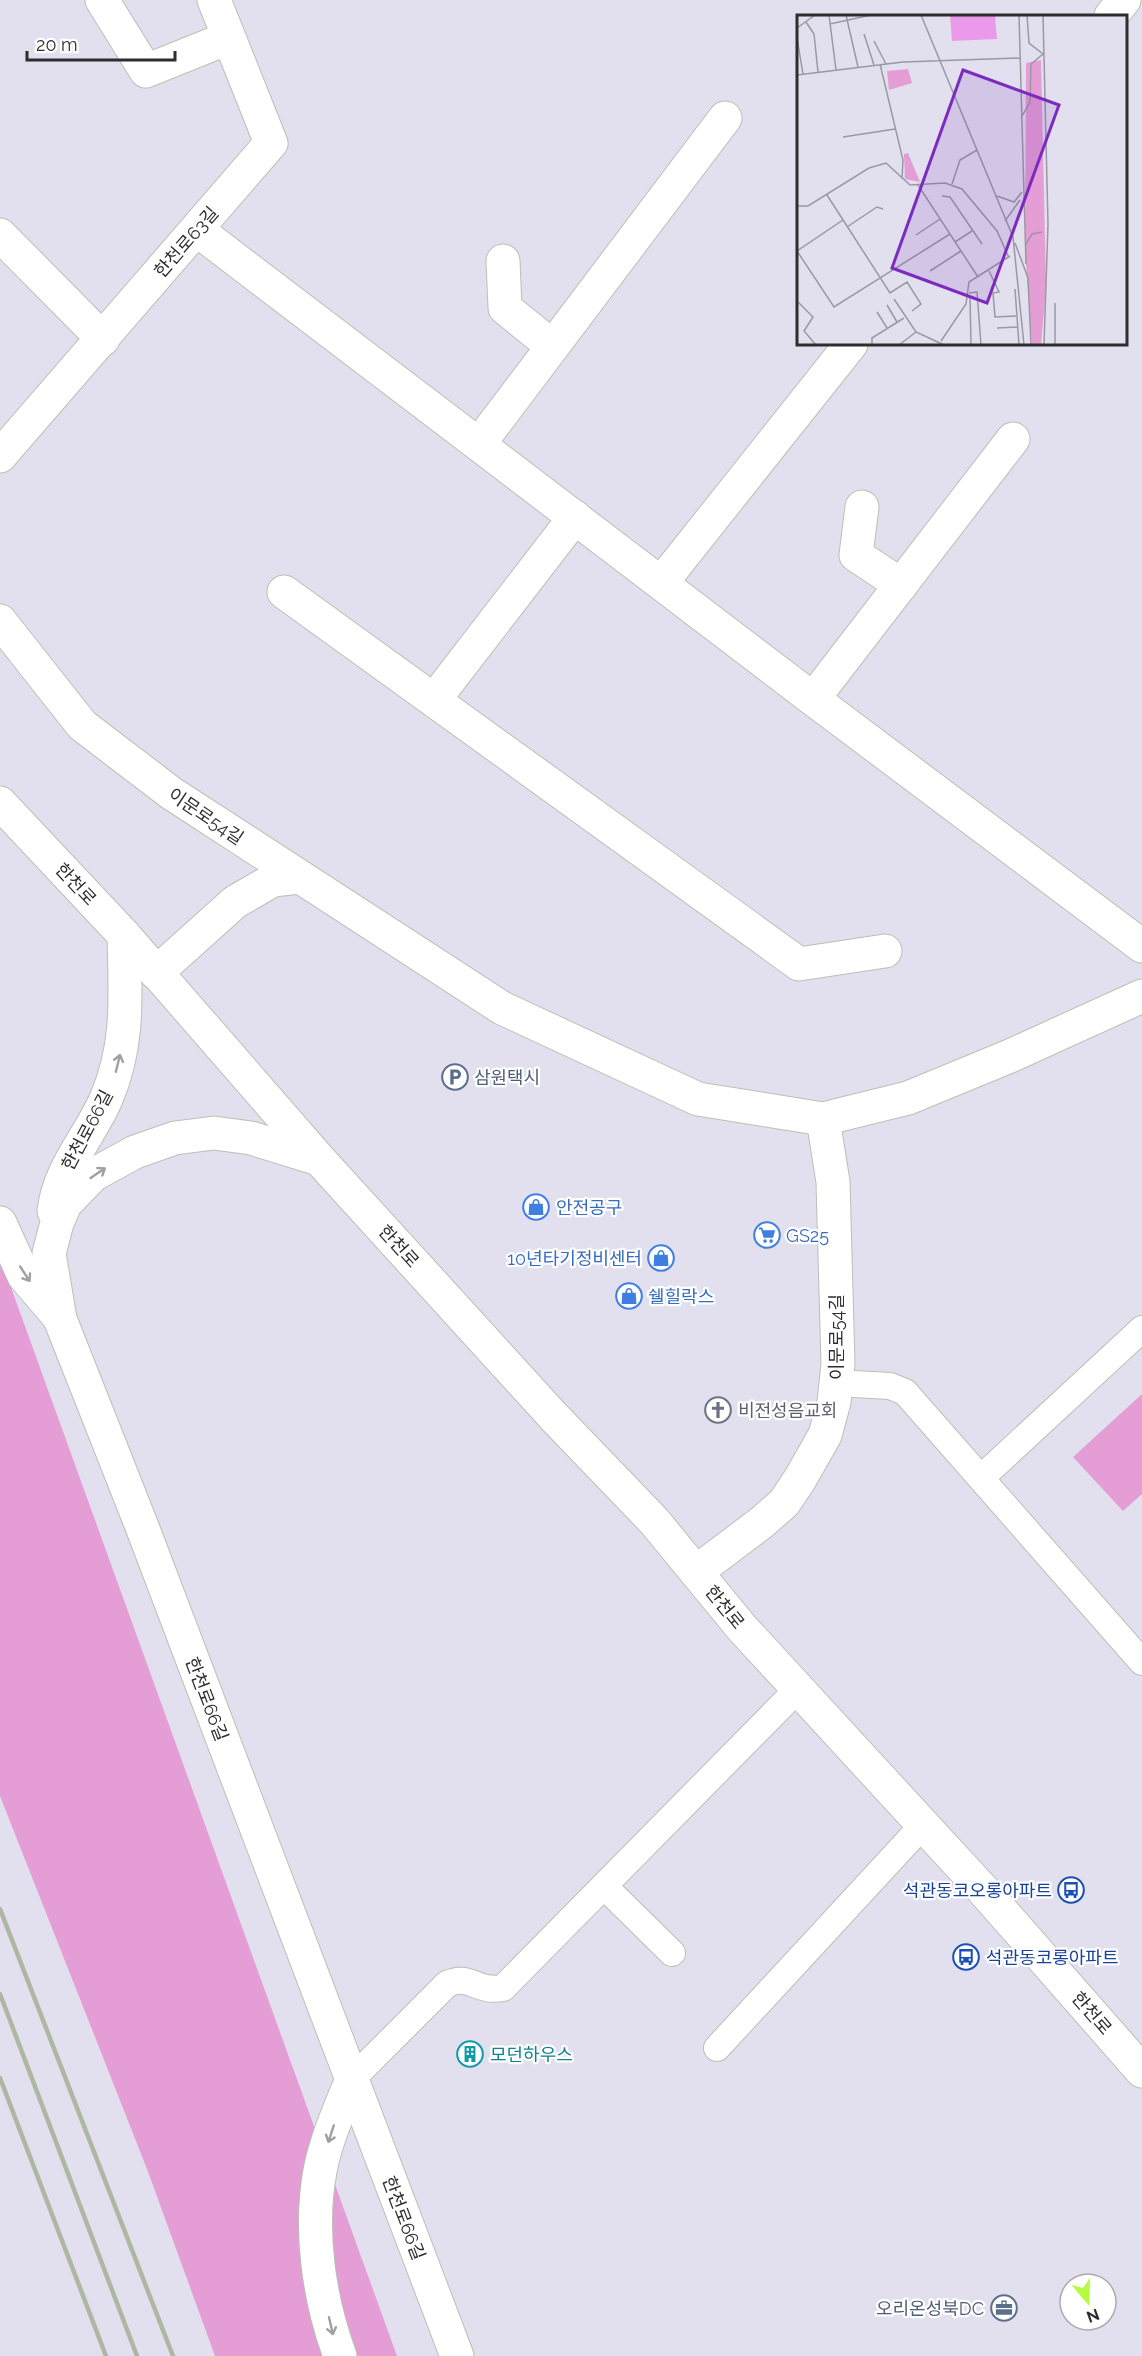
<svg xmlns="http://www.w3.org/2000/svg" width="1142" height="2356" viewBox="0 0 1142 2356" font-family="Raleway,'Noto Sans KR',sans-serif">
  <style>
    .green { fill: #e49dd5 }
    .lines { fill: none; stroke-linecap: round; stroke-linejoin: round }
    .lane-casing { stroke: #bbc0b3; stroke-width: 28 }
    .street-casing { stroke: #bbc0b3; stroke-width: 35 }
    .secondary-casing { stroke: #bbc0b3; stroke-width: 35 }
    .lane { stroke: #fff; stroke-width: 26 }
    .street { stroke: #fff; stroke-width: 33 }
    .secondary { stroke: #fff; stroke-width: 33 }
    .rail { stroke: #afb7a2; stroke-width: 4.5 }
    .oneway { stroke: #a0a0a0 }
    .labels { text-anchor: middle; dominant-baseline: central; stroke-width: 4.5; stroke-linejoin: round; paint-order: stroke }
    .street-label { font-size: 18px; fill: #2d2d2d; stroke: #fff }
    .service-label { font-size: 18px; fill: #4e5e75; stroke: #fff; text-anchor: start }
    .shop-label { font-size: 18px; fill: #366cbe; stroke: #fff; text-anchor: start }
    .worship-label { font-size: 18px; fill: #5b616d; stroke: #fff; text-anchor: start }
    .transit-label { font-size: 18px; fill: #164399; stroke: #fff; text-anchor: end }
    .culture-label { font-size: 18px; fill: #0d838f; stroke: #fff; text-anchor: start }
    .inset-road { fill: none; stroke: #9a98a1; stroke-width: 1.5 }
    .view { fill: #7b2cbf; fill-opacity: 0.15; stroke: #7b2cbf; stroke-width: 3 }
    .inset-edge { fill: none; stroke: #2d2d2d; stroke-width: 3 }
  </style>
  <rect width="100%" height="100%" fill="#e2e0ee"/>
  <!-- green -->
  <g class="green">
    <path d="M 0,1257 L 397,2356 L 215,2356 L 147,2169 L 0,1796 Z"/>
    <path d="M 1142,1394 L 1142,1494 L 1123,1511 L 1073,1457 Z"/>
  </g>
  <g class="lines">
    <!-- lane casing -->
    <g class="lane-casing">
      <g id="lane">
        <path d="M 836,1383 L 890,1386 L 905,1392 L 1142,1662"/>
        <path d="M 981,1478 L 1142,1329"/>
        <path d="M 604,1886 L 672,1953"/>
        <path d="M 717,2048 L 923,1825"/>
        <path d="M 352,2079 L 447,1984 C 470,1973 476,1993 503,1988 L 798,1689"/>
      </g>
    </g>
    <!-- street casing -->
    <g class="street-casing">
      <g id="street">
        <path d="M 102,0 L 146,71 L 228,38"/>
        <path d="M 1111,16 L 1124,0"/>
        <path d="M 197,230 L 813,699 L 1142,946"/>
        <path d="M 0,235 L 103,339"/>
        <path d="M 503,261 L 505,308 L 552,346"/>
        <path d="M 479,444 L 725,118"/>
        <path d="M 0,456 L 271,143 L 214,0"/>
        <path d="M 862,507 L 856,555 L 901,585"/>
        <path d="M 662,582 L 851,344"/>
        <path d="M 284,592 L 799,964 L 885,951"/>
        <path d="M 0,621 L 82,725 L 171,793 L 502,1008 L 698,1099 L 823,1119 L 908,1098 L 1010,1056 L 1142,996"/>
        <path d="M 813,699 L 1013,439"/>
        <path d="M 434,700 L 575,517"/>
        <path d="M 156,973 L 235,902 L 273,880 L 299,877"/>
        <path d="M 696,1572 L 761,1523 L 784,1503 L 800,1479 L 825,1435 L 834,1402 L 838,1364 L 833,1182 L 823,1119"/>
      </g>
    </g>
    <!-- secondary casing -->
    <g class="secondary-casing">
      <g id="secondary">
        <path d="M 0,803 L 124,935 L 319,1159 L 554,1417 L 654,1521 L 742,1628 L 983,1890 L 1142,2071"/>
        <path d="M 319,1159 L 251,1138 L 214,1133 L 175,1138 L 135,1152 L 93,1175 L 65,1204 L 57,1223 L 49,1253 L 60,1319 L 141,1524 L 457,2356"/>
        <path d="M 54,1211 C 59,1168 89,1138 106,1099 C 130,1044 125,993 124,935"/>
        <path d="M 0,1223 L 24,1276 L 59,1317"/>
        <path d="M 340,2356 C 319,2299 309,2231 320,2171 C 326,2139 340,2109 352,2079"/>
      </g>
    </g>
    <!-- lane -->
    <use href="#lane" class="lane"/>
    <!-- street -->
    <use href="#street" class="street"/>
    <!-- secondary -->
    <use href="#secondary" class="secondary"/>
    <!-- rail -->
    <g class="rail">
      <path d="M 0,1909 L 173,2356"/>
      <path d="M 0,1994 L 137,2356"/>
      <path d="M 0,2078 L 106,2356"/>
    </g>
  </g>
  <!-- one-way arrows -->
  <defs><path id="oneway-shaft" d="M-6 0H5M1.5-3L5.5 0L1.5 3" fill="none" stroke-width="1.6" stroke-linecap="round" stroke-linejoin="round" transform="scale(1.5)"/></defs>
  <g class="oneway">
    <use href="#oneway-shaft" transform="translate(118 1063) rotate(-76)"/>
    <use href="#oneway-shaft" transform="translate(98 1173) rotate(-34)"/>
    <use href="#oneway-shaft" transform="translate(25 1274) rotate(57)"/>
    <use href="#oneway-shaft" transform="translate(331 2134) rotate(108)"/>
    <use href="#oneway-shaft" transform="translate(331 2326) rotate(77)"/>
  </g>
  <!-- icons -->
  <defs>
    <g id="parking-ring" transform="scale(1.35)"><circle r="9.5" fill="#fff" stroke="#5c6f8a" stroke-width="1.5"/><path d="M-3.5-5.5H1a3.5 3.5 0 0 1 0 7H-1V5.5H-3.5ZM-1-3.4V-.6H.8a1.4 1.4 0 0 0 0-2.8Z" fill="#5c6f8a"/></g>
    <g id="shop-ring" transform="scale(1.35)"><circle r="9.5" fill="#fff" stroke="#3f7fe0" stroke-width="1.5"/><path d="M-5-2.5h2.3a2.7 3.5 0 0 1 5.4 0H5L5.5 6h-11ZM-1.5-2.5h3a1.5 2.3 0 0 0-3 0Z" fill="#3f7fe0"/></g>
    <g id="supermarket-ring" transform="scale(1.35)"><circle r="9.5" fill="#fff" stroke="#3f7fe0" stroke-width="1.5"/><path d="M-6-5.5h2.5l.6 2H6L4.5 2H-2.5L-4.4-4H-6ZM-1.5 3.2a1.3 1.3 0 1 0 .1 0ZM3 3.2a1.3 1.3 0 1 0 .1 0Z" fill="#3f7fe0"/></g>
    <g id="church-ring" transform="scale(1.35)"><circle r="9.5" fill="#fff" stroke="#6b7280" stroke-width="1.5"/><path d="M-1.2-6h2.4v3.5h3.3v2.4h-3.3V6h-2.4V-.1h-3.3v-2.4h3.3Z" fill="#6b7280"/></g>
    <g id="bus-ring" transform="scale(1.35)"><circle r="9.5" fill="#fff" stroke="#1a4fb4" stroke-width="1.5"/><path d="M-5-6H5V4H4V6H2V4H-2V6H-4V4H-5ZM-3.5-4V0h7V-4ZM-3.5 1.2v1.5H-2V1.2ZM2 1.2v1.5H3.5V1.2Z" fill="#1a4fb4"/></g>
    <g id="building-ring" transform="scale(1.35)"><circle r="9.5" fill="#fff" stroke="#0f9aa8" stroke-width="1.5"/><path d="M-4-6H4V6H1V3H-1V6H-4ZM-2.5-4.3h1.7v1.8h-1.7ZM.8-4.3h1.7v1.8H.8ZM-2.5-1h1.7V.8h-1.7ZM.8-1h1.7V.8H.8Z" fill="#0f9aa8"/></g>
    <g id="office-ring" transform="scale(1.35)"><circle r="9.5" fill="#fff" stroke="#5c6f8a" stroke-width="1.5"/><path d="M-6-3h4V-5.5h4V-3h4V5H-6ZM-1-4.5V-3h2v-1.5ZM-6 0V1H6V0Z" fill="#5c6f8a"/></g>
  </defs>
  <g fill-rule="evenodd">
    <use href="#parking-ring" x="455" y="1077"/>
    <use href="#shop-ring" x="536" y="1207"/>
    <use href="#supermarket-ring" x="767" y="1235"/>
    <use href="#shop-ring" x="661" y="1258"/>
    <use href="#shop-ring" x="629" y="1296"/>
    <use href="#church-ring" x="718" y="1410"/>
    <use href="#bus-ring" x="1071" y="1890"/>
    <use href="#bus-ring" x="966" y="1957"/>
    <use href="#building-ring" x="470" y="2054"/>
    <use href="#office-ring" x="1004" y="2308"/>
  </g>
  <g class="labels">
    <!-- street labels -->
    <g class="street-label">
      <text transform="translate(186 242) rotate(-49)">한천로63길</text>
      <text transform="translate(206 816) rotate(34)">이문로54길</text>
      <text transform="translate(76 884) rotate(47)">한천로</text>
      <text transform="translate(87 1130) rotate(-62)">한천로66길</text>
      <text transform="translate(399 1246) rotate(48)">한천로</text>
      <text transform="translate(836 1337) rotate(-90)">이문로54길</text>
      <text transform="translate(725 1607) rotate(51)">한천로</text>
      <text transform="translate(207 1699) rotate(69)">한천로66길</text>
      <text transform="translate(1092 2013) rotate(49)">한천로</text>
      <text transform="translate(404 2218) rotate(69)">한천로66길</text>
    </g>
    <!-- service labels -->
    <g class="service-label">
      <text x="474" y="1077">삼원택시</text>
      <text x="984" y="2308" text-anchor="end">오리온성북DC</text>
    </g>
    <!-- shop labels -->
    <g class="shop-label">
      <text x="556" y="1207">안전공구</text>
      <text x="786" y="1235">GS25</text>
      <text x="642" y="1258" text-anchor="end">10년타기정비센터</text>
      <text x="648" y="1296">쉘힐락스</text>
    </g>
    <!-- worship labels -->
    <g class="worship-label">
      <text x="738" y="1410">비전성음교회</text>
    </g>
    <!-- transit labels -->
    <g class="transit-label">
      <text x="1052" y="1890">석관동코오롱아파트</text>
      <text x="986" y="1957" text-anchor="start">석관동코롱아파트</text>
    </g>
    <!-- culture labels -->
    <g class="culture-label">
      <text x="490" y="2054">모던하우스</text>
    </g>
  </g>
  <!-- overview -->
  <g transform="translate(797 15)">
    <rect width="330" height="330" fill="#e2e0ee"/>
    <path d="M 244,45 L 249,272 L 244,330 L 235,330 L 228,235 L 229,48 ZM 111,54 L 115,68 L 92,75 L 90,56 ZM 111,138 L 123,167 L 108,164 L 107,139 Z" fill="#e49dd5"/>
    <path d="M 198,0 L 200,24 L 155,26 L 153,0 Z" fill="#ea99eb"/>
    <path class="inset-road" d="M 32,0 L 39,55M 49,0 L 61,52M 124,0 L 216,222 L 227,330M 222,0 L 229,249M 246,0 L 251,209 L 247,330M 9,7 L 17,19 L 21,57M 33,9 L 74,0M 0,13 L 18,0M 67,19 L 77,50M 0,23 L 6,59M 77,26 L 89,49M 83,49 L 106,145 L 105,164M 0,60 L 106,47 L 223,43M 224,103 L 233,87 L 234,49 L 246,39 L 232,28 L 230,0M 46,122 L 98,114M 155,169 L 163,145 L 180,135M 121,170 L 181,262M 30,180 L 93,278 L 110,267 L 124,289 L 115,296M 145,181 L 153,182 L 185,229M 200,181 L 217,187 L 225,177M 0,191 L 11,191 L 72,153 L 89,148 L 113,170 L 148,168 L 165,174 L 200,216 L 212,243M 46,205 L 0,236 L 37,292 L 153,219M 208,206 L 223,185M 50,212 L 80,192 L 86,194M 119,220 L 143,204M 158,227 L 175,216M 218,228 L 231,263 L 234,330M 229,229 L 235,219 L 245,217M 133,256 L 164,236M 192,256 L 202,277 L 196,278 L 198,302 L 219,301M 218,274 L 222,330M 172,278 L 180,277 L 184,330M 173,281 L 174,330M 97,284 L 119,317 L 147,330M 0,286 L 16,302 L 7,316 L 19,330M 258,288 L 258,330M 90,290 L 100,307M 80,297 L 90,313M 200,313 L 220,312M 144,326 L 169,289 L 172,267 L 213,241M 75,330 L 75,323 L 107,303M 102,330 L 119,317"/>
    <path class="view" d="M 166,55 L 262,90 L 190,288 L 95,253 Z"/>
    <rect width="330" height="330" class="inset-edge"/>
  </g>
  <!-- north arrow -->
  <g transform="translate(1088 2302) rotate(160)"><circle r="28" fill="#ffffff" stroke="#ababab" stroke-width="1.5"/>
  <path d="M0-4.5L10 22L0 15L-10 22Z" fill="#b6fa41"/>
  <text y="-9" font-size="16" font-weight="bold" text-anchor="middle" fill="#2d2d2d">N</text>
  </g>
  <!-- scale -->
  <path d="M27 51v9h148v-9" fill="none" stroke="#2d2d2d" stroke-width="3"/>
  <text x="36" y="51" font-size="18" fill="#2d2d2d" stroke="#ffffff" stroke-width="4.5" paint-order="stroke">20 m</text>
</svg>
